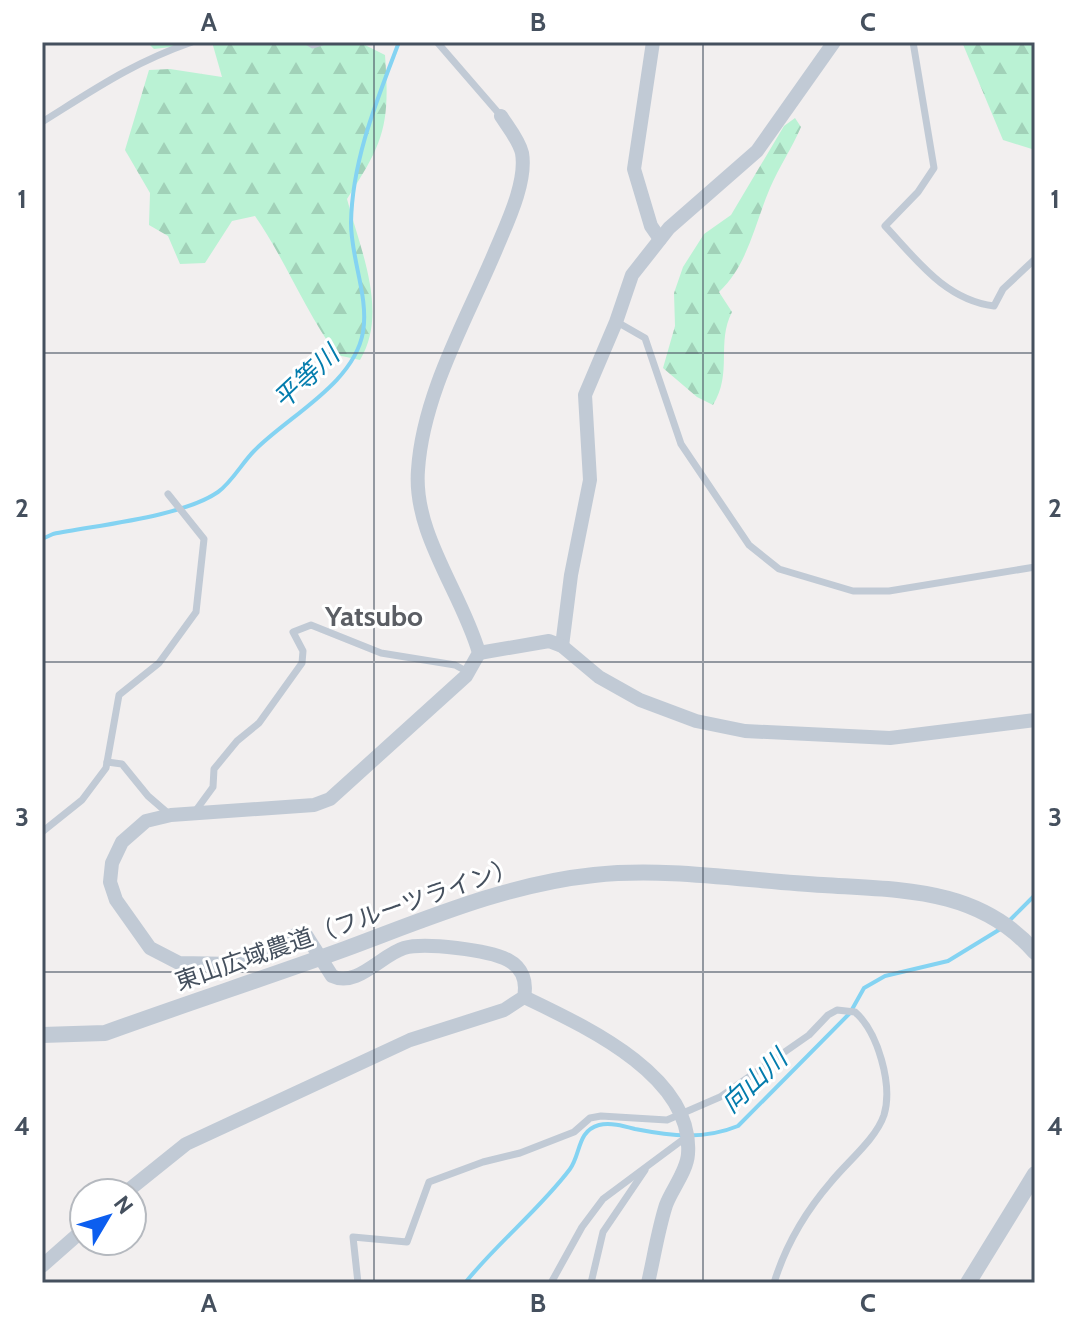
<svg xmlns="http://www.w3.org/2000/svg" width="1077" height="1325" viewBox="0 0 1077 1325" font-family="Cabin,'Noto Sans JP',sans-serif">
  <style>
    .forest { fill: url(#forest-firs) }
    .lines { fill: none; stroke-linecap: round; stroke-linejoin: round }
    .stream { stroke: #84d3f2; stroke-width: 4 }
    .service { stroke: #c1cad5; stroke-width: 7 }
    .minor { stroke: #c1cad5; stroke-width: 14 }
    .tertiary { stroke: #c1cad5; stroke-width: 16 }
    .grid { fill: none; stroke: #45505e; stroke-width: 2; stroke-opacity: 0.55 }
    .labels { text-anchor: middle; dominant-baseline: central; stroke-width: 6; stroke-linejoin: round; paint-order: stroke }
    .street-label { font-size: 24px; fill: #45505e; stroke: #fff }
    .water-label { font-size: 26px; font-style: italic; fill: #037cad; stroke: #fff }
    .quarter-label { font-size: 28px; font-weight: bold; fill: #5b5e64; stroke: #fff }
    .neatline { fill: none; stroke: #45505e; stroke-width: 3 }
    .grid-label { font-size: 26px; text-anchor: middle; font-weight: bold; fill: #45505e }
  </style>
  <defs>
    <pattern id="forest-firs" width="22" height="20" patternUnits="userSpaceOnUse" patternTransform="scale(2)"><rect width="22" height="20" fill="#baf2d4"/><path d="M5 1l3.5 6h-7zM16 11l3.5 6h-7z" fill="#a1d1b8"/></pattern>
  </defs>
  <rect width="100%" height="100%" fill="#f2efef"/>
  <!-- forest -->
  <g class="forest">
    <path d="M 147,42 L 359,42 L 385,55 C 390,124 385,141 347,199 C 360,249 389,312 360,360 L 337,355 C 305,311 286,261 255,216 L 232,221 L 205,263 L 180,264 L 168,236 L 149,225 L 150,193 L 125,150 L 149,70 L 170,69 L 222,77 L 212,42 L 154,49 Z"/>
    <path d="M 962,42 L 1035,42 L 1035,150 L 1003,140 Z"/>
    <path d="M 795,118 L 801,127 C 792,148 779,167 770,188 C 755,223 748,265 719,292 L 732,312 C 716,343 733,373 713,405 L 697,397 L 663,368 L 675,326 L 674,293 L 683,267 L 704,234 L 731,215 L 784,126 Z"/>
  </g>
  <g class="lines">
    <!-- stream -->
    <g class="stream">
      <path d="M 42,539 L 53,534 C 97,525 182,517 218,492 C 232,482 242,463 254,451 C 288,416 354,384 363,332 C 369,297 351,259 351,223 C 352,160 377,100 399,42"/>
      <path d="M 1009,921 L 1035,895"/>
      <path d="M 465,1283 C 497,1243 540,1209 570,1169 C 581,1154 577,1131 599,1125 C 610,1122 624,1126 635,1129 C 671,1136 704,1140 738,1126 L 850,1013 L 864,988 L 885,976 L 948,961 L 1002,928"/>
    </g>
    <!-- service -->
    <g class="service">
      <path d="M 308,42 L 313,45 L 322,42"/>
      <path d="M 437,42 L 501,116"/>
      <path d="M 913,42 L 934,168 L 918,192 L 885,226 C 916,259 945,300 994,306 L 1003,289 L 1035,259"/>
      <path d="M 42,122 C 95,89 132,63 192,42"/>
      <path d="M 617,322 L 645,338 L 681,444 L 749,545 L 779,569 L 853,591 L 889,591 L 1035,567"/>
      <path d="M 107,762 L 122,764 L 148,796 L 170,815"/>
      <path d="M 194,813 L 213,787 L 214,769 L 237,741 L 259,723 L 302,663 L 303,651 L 293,632 L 311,625 L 381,653 L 455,665 L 468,672"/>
      <path d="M 42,832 L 82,800 L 106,768 L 119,695 L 159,663 L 196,612 L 204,539 L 168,494"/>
      <path d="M 358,1283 L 353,1237 L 407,1242 L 429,1182 L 483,1162 L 520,1153 L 574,1132 L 590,1118 L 601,1116 L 667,1120 L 720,1097 L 809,1035 L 828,1015 L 837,1010 L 855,1012 C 878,1032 893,1085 884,1115 C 876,1139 847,1162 831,1182 C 806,1211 785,1247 774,1283"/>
      <path d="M 551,1283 L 582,1227 L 603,1199 L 685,1138"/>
      <path d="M 591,1283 L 603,1232 L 645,1170"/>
    </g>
    <!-- minor -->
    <g class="minor">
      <path d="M 653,42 L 634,169 L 651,226 L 660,239"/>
      <path d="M 562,646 L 571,575 L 590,480 L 585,395 L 616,322 L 632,275 L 669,228 L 757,151 L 834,42"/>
      <path d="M 479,653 L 549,641 L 562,646 L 599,677 L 640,700 L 696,721 L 745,731 L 890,738 L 1035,720"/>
      <path d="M 524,997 C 582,1025 694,1075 688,1154 C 687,1171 672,1189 666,1205 C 658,1230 654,1257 648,1283"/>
      <path d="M 125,1193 L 186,1144 L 410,1040 L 504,1010 L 524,997 C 527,982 523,968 508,960 C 489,950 425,942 404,948 C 381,955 357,988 332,976 L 306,935 L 295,935 L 272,950 L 235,964 L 179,963 L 150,948 L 116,900 L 110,882 L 112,863 L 122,842 L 146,821 L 171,815 L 314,805 L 330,799 L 466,676 L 479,653 C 462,593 413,534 418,470 C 423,393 468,317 497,247 C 508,221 527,181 522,153 C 519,140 508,127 501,116"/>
      <path d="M 42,1266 L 84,1229"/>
    </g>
    <!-- tertiary -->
    <g class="tertiary">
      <path d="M 42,1035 L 105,1033 C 185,1004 265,978 345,949 C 426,919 507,884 594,875 C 669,867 748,881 823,885 C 902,890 979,888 1035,952"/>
      <path d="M 968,1283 L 1035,1174"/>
    </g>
  </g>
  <!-- grid -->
  <path class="grid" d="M 374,42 L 374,1283M 703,42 L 703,1283M 42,353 L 1035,353M 42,662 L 1035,662M 42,972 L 1035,972"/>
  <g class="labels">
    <!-- street labels -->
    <g class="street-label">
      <text transform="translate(346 924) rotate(-19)">東山広域農道（フルーツライン）</text>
    </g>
    <!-- water labels -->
    <g class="water-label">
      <text transform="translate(306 377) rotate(-43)">平等川</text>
      <text transform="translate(754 1081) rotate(-43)">向山川</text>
    </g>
    <!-- quarter labels -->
    <g class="quarter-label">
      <text x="374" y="616">Yatsubo</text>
    </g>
  </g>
  <!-- border -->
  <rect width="1077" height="1325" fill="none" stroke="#ffffff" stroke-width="88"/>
  <!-- north arrow -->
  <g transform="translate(108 1217) rotate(52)"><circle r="38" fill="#ffffff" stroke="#b5b9bf" stroke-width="2"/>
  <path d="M0-6L14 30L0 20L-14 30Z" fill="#0c5eef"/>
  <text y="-12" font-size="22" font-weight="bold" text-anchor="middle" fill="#45505e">N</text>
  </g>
  <rect x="44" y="44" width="989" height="1237" class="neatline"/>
  <g class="grid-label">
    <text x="209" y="31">A</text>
    <text x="538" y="31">B</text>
    <text x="868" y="31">C</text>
    <text x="22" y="208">1</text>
    <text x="1055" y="208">1</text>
    <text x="22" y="517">2</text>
    <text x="1055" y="517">2</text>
    <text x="22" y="826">3</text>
    <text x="1055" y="826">3</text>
    <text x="22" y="1135">4</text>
    <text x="1055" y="1135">4</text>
    <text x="209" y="1312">A</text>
    <text x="538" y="1312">B</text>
    <text x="868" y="1312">C</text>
  </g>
</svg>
